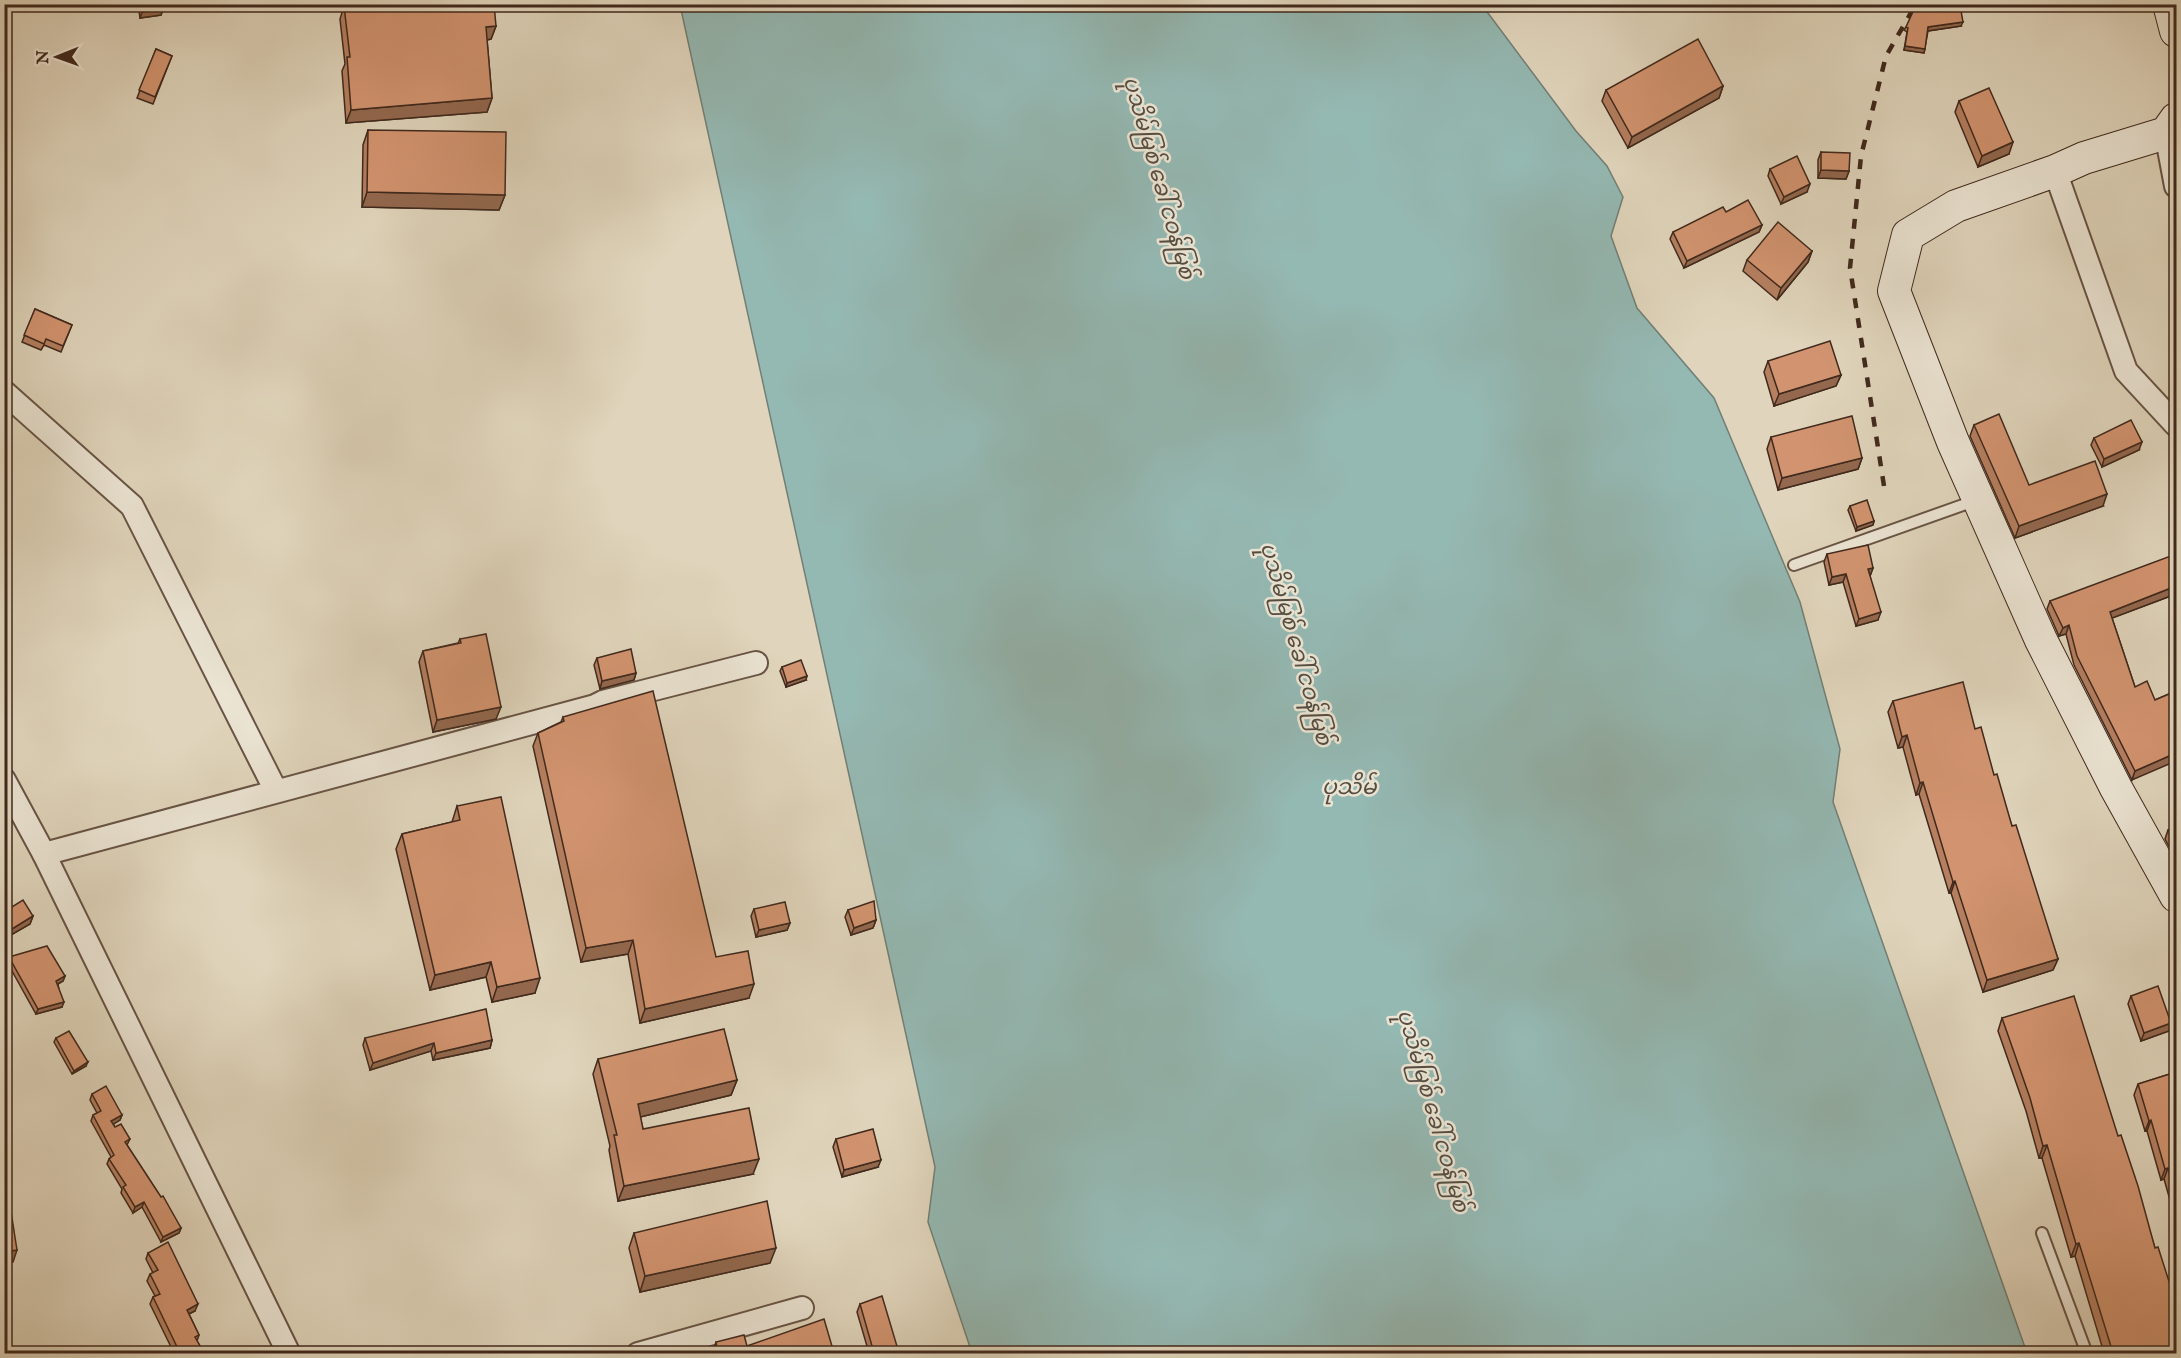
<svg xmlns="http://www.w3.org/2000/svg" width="2181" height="1358" viewBox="0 0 2181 1358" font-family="'IM FELL English','Noto Sans Myanmar',serif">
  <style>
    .water { fill: #94b8b2; stroke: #727f76; stroke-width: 1.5 }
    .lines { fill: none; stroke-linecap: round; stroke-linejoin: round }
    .lane-casing { stroke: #685445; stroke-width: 14 }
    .street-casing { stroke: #685445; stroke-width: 26 }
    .secondary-casing { stroke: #40291d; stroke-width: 34 }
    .lane { stroke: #ebe4d3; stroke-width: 10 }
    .street { stroke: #ebe4d3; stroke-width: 22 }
    .secondary { stroke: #ebe4d3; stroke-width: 32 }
    .rail { stroke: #40291d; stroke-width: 4.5; stroke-dasharray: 10 10; stroke-linecap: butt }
    .wall { fill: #b57f60; stroke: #40291d; stroke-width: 1.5 }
    .shaded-wall { fill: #93684e; stroke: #40291d; stroke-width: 1.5 }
    .building { fill: #d29470; stroke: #40291d; stroke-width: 1.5 }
    .labels { text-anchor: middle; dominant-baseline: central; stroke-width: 5; stroke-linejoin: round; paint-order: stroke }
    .water-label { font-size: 22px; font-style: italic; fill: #554d42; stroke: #ebe4d3 }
  </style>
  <rect width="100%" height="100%" fill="#e0d5bc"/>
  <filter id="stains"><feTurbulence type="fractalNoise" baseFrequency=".00333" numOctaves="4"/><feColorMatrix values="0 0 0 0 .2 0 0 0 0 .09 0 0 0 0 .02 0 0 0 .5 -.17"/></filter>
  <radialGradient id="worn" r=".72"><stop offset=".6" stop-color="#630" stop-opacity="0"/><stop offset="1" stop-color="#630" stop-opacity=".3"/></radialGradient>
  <!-- water -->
  <path class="water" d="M 680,5 L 1482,5 L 1576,131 L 1607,166 L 1623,197 L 1611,236 L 1637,308 L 1714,398 L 1800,602 L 1840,749 L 1833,802 L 2027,1353 L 972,1353 L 928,1222 L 935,1167 Z"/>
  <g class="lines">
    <!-- lane casing -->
    <g class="lane-casing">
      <g id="lane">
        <path d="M 1794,565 L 1977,500"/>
        <path d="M 2042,1233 L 2087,1354"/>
      </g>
    </g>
    <!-- street casing -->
    <g class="street-casing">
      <g id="street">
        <path d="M 2176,131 L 2166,133 L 2176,186"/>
        <path d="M 2055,171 L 2126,371 L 2176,425"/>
        <path d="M 4,392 L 132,506 L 276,791"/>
        <path d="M 4,780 L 44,854 L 289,1354"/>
        <path d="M 44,854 L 595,706 L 603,702 L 756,663"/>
        <path d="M 638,1354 L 802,1308"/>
      </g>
    </g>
    <!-- secondary casing -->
    <g class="secondary-casing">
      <g id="secondary">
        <path d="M 2169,4 L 2176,31"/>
        <path d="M 2176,119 L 2166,133 L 2084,158 L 2055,171 L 1956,206 L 1908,235 L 1894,291 L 1953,442 L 2041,640 L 2116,788 L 2176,896"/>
      </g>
    </g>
    <!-- lane -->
    <use href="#lane" class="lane"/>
    <!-- street -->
    <use href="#street" class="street"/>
    <!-- secondary -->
    <use href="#secondary" class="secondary"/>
    <!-- rail -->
    <g class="rail">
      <path d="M 1709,7 L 1720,4"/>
      <path d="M 1884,486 L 1850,268 L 1861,156 L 1886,56 L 1916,4"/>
    </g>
  </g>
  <!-- wall -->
  <g class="wall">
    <path d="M 138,4 L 162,4 L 163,9 L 161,15 L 140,18 Z"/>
    <path d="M 2053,4 L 2068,4 L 2055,10 Z"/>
    <path d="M 344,6 L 496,26 L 491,39 L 487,40 L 492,98 L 487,112 L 346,123 L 342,71 L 345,64 L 340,19 Z"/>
    <path d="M 1937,8 L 1961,26 L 1928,31 L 1924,53 L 1904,50 L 1907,32 L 1904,30 L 1906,27 Z"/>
    <path d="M 156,49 L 172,56 L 153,104 L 137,98 Z"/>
    <path d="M 1723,86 L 1719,98 L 1628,148 L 1602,101 L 1606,90 Z"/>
    <path d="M 1959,101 L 2009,154 L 1978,167 L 1955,112 Z"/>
    <path d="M 368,130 L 505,195 L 499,210 L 362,207 L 363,145 Z"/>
    <path d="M 1821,152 L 1849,171 L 1846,179 L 1818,178 L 1818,160 Z"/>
    <path d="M 1770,169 L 1807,192 L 1781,204 L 1768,176 Z"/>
    <path d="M 1726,212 L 1762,225 L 1759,232 L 1684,268 L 1670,239 L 1673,232 Z"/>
    <path d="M 1812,251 L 1808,262 L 1777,300 L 1743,271 L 1747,260 Z"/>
    <path d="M 35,309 L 72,325 L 61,352 L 44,345 L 41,350 L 22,342 Z"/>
    <path d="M 1768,361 L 1841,375 L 1836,386 L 1774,406 L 1764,372 Z"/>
    <path d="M 1974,425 L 2029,485 L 2103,506 L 2015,538 L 1970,436 Z"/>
    <path d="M 1771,437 L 1862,458 L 1858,469 L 1778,490 L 1767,449 Z"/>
    <path d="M 2094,438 L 2139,450 L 2102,467 L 2091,445 Z"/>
    <path d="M 1850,506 L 1874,521 L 1873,525 L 1856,531 L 1848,510 Z"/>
    <path d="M 1827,554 L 1873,568 L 1870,576 L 1878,620 L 1856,626 L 1843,582 L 1829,585 L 1824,562 Z"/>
    <path d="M 2176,594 L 2112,618 L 2135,687 L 2155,700 L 2176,691 L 2132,780 L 2074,665 L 2066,634 L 2059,636 L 2047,609 L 2050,601 Z"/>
    <path d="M 460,639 L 496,719 L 433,732 L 419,662 L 423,651 L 458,643 Z"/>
    <path d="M 597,658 L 636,673 L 634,680 L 600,689 L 594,665 Z"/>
    <path d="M 782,667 L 806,680 L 786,687 L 780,671 Z"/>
    <path d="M 1893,701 L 1975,729 L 1994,775 L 2012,826 L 2058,959 L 2053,970 L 1983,992 L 1951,893 L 1949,893 L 1919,794 L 1916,795 L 1903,747 L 1898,748 L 1888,712 Z"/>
    <path d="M 563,717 L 716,957 L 749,998 L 640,1023 L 628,954 L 581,962 L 533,746 L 538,733 L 561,722 Z"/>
    <path d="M 457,806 L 535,993 L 492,1002 L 486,977 L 430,990 L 396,849 L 402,834 L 452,822 Z"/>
    <path d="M 2176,826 L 2176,860 L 2165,839 L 2168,830 Z"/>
    <path d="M 4,893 L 12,907 L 33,916 L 30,924 L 4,939 Z"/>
    <path d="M 754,909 L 790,923 L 787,930 L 756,937 L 751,916 Z"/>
    <path d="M 848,910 L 876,920 L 873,928 L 851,935 L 845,917 Z"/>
    <path d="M 9,957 L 65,976 L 63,981 L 58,984 L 62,1007 L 36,1014 L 7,962 Z"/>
    <path d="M 2131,996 L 2171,1023 L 2169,1031 L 2141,1041 L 2128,1004 Z"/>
    <path d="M 2002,1018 L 2118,1136 L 2155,1248 L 2176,1353 L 2104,1353 L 2075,1256 L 2071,1257 L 2042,1158 L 2039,1158 L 2026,1111 L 1998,1031 Z"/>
    <path d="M 56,1038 L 86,1066 L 72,1074 L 54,1042 Z"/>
    <path d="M 365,1038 L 492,1040 L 490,1048 L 433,1060 L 431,1051 L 370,1070 L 363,1045 Z"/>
    <path d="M 598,1059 L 737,1080 L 731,1095 L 640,1117 L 643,1129 L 753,1174 L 618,1201 L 609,1150 L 610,1146 L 593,1074 Z"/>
    <path d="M 2176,1072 L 2176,1221 L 2164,1179 L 2161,1180 L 2147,1131 L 2145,1131 L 2134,1095 L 2138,1084 Z"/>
    <path d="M 92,1094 L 122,1115 L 120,1120 L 113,1124 L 115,1127 L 130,1139 L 127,1145 L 181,1228 L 179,1233 L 161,1242 L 142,1207 L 133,1213 L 121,1193 L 122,1189 L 107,1164 L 109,1159 L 111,1157 L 91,1121 L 93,1115 L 97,1113 L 90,1100 Z"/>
    <path d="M 836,1139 L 878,1167 L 842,1177 L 833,1147 Z"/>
    <path d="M 634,1233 L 770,1263 L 640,1292 L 629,1248 Z"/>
    <path d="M 148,1253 L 195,1311 L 189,1314 L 199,1335 L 197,1341 L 204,1353 L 174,1353 L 150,1304 L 153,1297 L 155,1296 L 147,1281 L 150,1274 L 153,1273 L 146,1259 Z"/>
    <path d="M 860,1304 L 899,1353 L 869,1353 L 857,1312 Z"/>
    <path d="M 716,1342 L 747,1346 L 834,1353 L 715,1353 L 714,1348 Z"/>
  </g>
  <!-- shaded-wall -->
  <g class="shaded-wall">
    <path d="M 2057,4 L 2068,4 L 2055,10 Z"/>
    <path d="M 163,9 L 161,15 L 140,18 L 142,12 Z"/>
    <path d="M 1963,22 L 1961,26 L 1927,31 L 1928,27 Z"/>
    <path d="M 496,26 L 491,39 L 481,41 L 486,27 Z"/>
    <path d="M 1905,46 L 1925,49 L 1924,53 L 1904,50 Z"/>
    <path d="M 1723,86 L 1719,98 L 1628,148 L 1632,137 Z"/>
    <path d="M 492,98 L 487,112 L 346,123 L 351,110 Z"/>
    <path d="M 2013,142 L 2009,154 L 1978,167 L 1982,156 Z"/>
    <path d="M 1821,170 L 1849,171 L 1846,179 L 1818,178 Z"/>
    <path d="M 1810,184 L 1807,192 L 1781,204 L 1784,197 Z"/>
    <path d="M 367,192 L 505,195 L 499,210 L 362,207 Z"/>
    <path d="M 1762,225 L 1759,232 L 1684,268 L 1687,261 Z"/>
    <path d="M 1812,251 L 1808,262 L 1777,300 L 1781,288 Z"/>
    <path d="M 1841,375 L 1836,386 L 1774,406 L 1779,394 Z"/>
    <path d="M 2142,442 L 2139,450 L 2102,467 L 2104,459 Z"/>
    <path d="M 1862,458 L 1858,469 L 1778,490 L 1782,478 Z"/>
    <path d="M 2107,494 L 2103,506 L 2015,538 L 2019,526 Z"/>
    <path d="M 1874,521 L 1873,525 L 1856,531 L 1857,527 Z"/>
    <path d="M 1873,568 L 1870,576 L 1868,569 Z"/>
    <path d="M 1846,574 L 1843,582 L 1829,585 L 1832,577 Z"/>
    <path d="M 2176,586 L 2176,594 L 2107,620 L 2110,612 Z"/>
    <path d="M 1881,612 L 1878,620 L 1856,626 L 1859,619 Z"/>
    <path d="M 2069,625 L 2066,634 L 2059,636 L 2063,628 Z"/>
    <path d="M 636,673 L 634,680 L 600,689 L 602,681 Z"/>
    <path d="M 807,676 L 806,680 L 786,687 L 787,683 Z"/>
    <path d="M 501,707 L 496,719 L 433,732 L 437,720 Z"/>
    <path d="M 1907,735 L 1903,747 L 1898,748 L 1902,737 Z"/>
    <path d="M 2176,753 L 2176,761 L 2132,780 L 2135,771 Z"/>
    <path d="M 1923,782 L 1919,794 L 1916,795 L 1920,783 Z"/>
    <path d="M 1955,881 L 1951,893 L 1949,893 L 1953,882 Z"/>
    <path d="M 33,916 L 30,924 L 4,939 L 7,932 Z"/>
    <path d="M 876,920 L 873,928 L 851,935 L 854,928 Z"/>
    <path d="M 790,923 L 787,930 L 756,937 L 759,930 Z"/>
    <path d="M 633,940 L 628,954 L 581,962 L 586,948 Z"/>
    <path d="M 2058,959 L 2053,970 L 1983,992 L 1987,980 Z"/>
    <path d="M 491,962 L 486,977 L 430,990 L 435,975 Z"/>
    <path d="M 65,976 L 63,981 L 54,986 L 56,981 Z"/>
    <path d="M 540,978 L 535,993 L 492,1002 L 497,987 Z"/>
    <path d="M 754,984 L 749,998 L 640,1023 L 645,1009 Z"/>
    <path d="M 64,1002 L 62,1007 L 36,1014 L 38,1009 Z"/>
    <path d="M 2171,1023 L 2169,1031 L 2141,1041 L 2144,1033 Z"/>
    <path d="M 492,1040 L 490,1048 L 433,1060 L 436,1053 Z"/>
    <path d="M 434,1043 L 431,1051 L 370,1070 L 373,1063 Z"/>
    <path d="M 88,1062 L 86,1066 L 72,1074 L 74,1071 Z"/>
    <path d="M 737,1080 L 731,1095 L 632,1119 L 638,1104 Z"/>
    <path d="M 122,1115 L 120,1120 L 109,1127 L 111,1121 Z"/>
    <path d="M 2151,1120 L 2147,1131 L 2145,1131 L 2149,1121 Z"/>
    <path d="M 2047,1145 L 2042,1158 L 2039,1158 L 2043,1146 Z"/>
    <path d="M 759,1159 L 753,1174 L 618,1201 L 624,1186 Z"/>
    <path d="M 881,1160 L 878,1167 L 842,1177 L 844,1170 Z"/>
    <path d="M 2168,1168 L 2164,1179 L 2161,1180 L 2165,1169 Z"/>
    <path d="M 144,1202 L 142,1207 L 133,1213 L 135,1207 Z"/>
    <path d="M 181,1228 L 179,1233 L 161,1242 L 163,1237 Z"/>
    <path d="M 2079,1243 L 2075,1256 L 2071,1257 L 2076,1244 Z"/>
    <path d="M 776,1248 L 770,1263 L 640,1292 L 645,1276 Z"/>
    <path d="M 17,1250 L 13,1262 L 4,1263 L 4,1252 Z"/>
    <path d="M 198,1304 L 195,1311 L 184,1316 L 187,1310 Z"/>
  </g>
  <!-- building -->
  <g class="building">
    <path d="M 141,4 L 162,4 L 163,9 L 142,12 Z"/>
    <path d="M 358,4 L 494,4 L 496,26 L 486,27 L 492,98 L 351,110 L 347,57 L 350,57 L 344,6 Z"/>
    <path d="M 1919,4 L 1936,4 L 1937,8 L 1960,5 L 1963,22 L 1928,27 L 1925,49 L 1905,46 L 1908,28 L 1906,27 L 1916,5 Z"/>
    <path d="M 1698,39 L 1723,86 L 1632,137 L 1606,90 Z"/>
    <path d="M 156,49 L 172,56 L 155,97 L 139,90 Z"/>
    <path d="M 1989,88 L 2013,142 L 1982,156 L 1959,101 Z"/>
    <path d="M 368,130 L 506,132 L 505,195 L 367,192 Z"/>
    <path d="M 1821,152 L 1850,153 L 1849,171 L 1821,170 Z"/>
    <path d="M 1797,156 L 1810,184 L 1784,197 L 1770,169 Z"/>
    <path d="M 1748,200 L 1762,225 L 1687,261 L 1673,232 L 1723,207 L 1726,212 Z"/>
    <path d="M 1778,222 L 1812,251 L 1781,288 L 1747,260 Z"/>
    <path d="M 35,309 L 72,325 L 63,346 L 46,339 L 44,344 L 24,335 Z"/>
    <path d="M 1830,341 L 1841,375 L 1779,394 L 1768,361 Z"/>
    <path d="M 1999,414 L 2029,485 L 2095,461 L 2107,494 L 2019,526 L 1974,425 Z"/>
    <path d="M 1852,416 L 1862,458 L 1782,478 L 1771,437 Z"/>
    <path d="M 2131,420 L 2142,442 L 2104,459 L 2094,438 Z"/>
    <path d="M 1867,500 L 1874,521 L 1857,527 L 1850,506 Z"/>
    <path d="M 1868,545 L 1873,568 L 1868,569 L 1881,612 L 1859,619 L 1846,574 L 1832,577 L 1827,554 Z"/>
    <path d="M 2176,554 L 2176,586 L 2110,612 L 2135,687 L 2147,681 L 2155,700 L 2176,691 L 2176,753 L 2135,771 L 2077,656 L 2069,625 L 2063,628 L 2050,601 Z"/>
    <path d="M 486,634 L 501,707 L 437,720 L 423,651 L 461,643 L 460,639 Z"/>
    <path d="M 631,649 L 636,673 L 602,681 L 597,658 Z"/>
    <path d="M 801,660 L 807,676 L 787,683 L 782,667 Z"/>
    <path d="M 1963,682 L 1975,729 L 1981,727 L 1994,775 L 1997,774 L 2012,826 L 2016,825 L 2058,959 L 1987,980 L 1955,881 L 1953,882 L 1923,782 L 1920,783 L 1907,735 L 1902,737 L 1893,701 Z"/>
    <path d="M 653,691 L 716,957 L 748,951 L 754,984 L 645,1009 L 633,940 L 586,948 L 538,733 L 564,721 L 563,717 Z"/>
    <path d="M 501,797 L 540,978 L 497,987 L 491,962 L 435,975 L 402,834 L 460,820 L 457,806 Z"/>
    <path d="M 2176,826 L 2176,845 L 2168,830 Z"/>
    <path d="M 4,893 L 12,907 L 23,900 L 33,916 L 7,932 L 4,928 Z"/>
    <path d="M 874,901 L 876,920 L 854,928 L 848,910 Z"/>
    <path d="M 785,902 L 790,923 L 759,930 L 754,909 Z"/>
    <path d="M 47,946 L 65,976 L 56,981 L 64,1002 L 38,1009 L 9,957 Z"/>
    <path d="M 2158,986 L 2171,1023 L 2144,1033 L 2131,996 Z"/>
    <path d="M 2074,996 L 2118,1136 L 2121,1135 L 2138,1186 L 2155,1248 L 2158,1247 L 2174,1297 L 2176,1305 L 2176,1353 L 2113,1353 L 2079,1243 L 2076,1244 L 2047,1145 L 2043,1146 L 2030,1098 L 2002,1018 Z"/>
    <path d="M 486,1009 L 492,1040 L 436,1053 L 434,1043 L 373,1063 L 365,1038 Z"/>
    <path d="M 724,1029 L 737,1080 L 638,1104 L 643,1129 L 749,1108 L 759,1159 L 624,1186 L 614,1135 L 617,1135 L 598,1059 Z"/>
    <path d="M 69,1031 L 88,1062 L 74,1071 L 56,1038 Z"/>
    <path d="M 2176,1072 L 2176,1197 L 2168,1168 L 2165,1169 L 2151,1120 L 2149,1121 L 2138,1084 Z"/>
    <path d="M 106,1086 L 122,1115 L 111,1121 L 115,1127 L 121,1124 L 130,1139 L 125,1142 L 161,1197 L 163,1196 L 181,1228 L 163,1237 L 144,1202 L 135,1207 L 123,1187 L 126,1185 L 109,1159 L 114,1155 L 93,1115 L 101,1111 L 92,1094 Z"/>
    <path d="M 873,1129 L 881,1160 L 844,1170 L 836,1139 Z"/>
    <path d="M 767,1201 L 776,1248 L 645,1276 L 634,1233 Z"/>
    <path d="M 10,1205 L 17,1250 L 4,1252 L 4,1206 Z"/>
    <path d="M 168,1242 L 198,1304 L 187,1310 L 199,1335 L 195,1337 L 204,1353 L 180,1353 L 153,1297 L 160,1294 L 150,1274 L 158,1270 L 148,1253 Z"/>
    <path d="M 882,1296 L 899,1353 L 874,1353 L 860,1304 Z"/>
    <path d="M 824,1319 L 834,1353 L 718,1353 L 716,1342 L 744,1335 L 747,1346 Z"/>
  </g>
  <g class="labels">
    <!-- water labels -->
    <g class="water-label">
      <text transform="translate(1158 178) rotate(74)">ပုသိမ်မြစ် ခေါ် ငဝန်မြစ်</text>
      <text transform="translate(1295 644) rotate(74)">ပုသိမ်မြစ် ခေါ် ငဝန်မြစ်</text>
      <text x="1349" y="788">ပုသိမ်</text>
      <text transform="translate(1432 1111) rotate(74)">ပုသိမ်မြစ် ခေါ် ငဝန်မြစ်</text>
    </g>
  </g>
  <!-- margin -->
  <rect width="2181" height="1358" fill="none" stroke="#e0d5bc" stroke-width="24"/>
  <rect x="6" y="6" width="2169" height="1346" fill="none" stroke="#40291d" stroke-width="3"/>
  <rect x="12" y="12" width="2157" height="1334" fill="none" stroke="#40291d" stroke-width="1.5"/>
  <!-- north arrow -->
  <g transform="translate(57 57) rotate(269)" stroke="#ebe4d3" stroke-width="4.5" paint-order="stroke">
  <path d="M0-4.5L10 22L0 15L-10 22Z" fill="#40291d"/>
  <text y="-9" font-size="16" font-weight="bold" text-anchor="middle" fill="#40291d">N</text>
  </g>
  <rect width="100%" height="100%" filter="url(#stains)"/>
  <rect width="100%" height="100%" fill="url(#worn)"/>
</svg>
